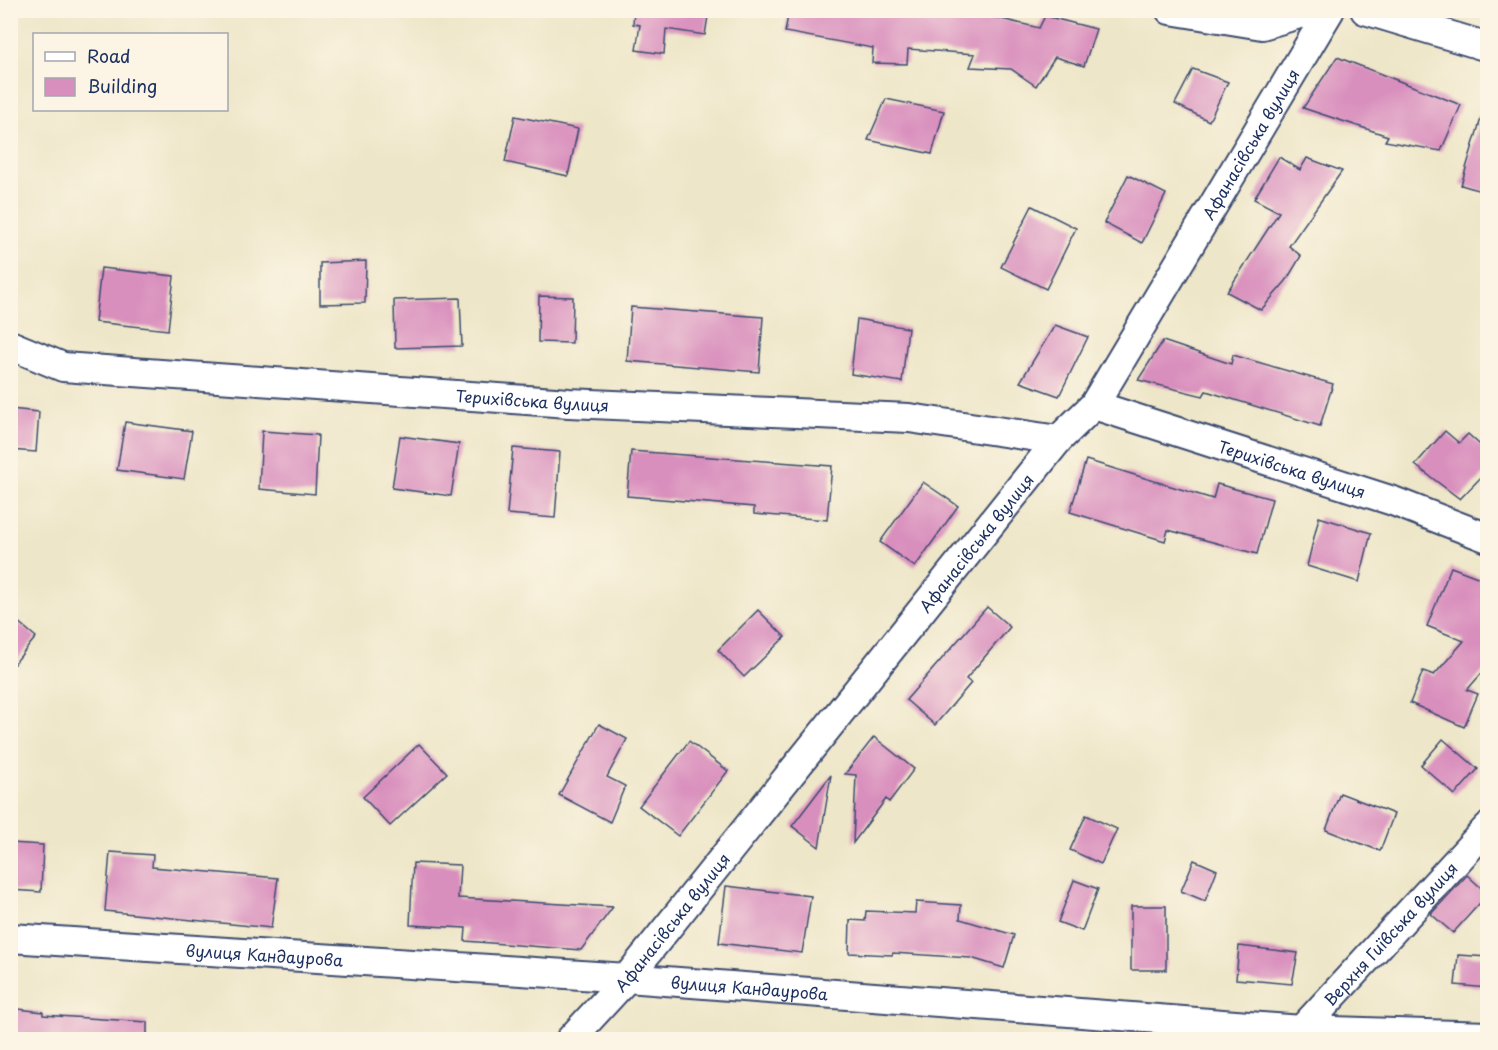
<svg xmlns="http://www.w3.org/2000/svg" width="1498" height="1050" viewBox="0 0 1498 1050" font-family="'Playpen Sans',sans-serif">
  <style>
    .building { fill: #d98fbd }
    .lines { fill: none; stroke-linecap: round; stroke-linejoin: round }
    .minor-casing { stroke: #3b4a6e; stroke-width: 32 }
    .minor { stroke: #fff; stroke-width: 28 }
    .labels { text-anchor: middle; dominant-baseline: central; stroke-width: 5; stroke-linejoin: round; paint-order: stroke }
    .street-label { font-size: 16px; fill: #1b2f5e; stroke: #fcf5e5 }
  </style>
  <rect width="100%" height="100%" fill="#fcf5e5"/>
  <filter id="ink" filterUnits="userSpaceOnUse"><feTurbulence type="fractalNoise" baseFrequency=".0167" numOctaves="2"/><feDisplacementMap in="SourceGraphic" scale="12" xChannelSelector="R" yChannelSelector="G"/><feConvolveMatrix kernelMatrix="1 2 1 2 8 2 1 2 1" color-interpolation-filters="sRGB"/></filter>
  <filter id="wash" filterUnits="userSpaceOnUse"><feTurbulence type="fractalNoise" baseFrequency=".008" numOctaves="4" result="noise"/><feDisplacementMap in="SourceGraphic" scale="24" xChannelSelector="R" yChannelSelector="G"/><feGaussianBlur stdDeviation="1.35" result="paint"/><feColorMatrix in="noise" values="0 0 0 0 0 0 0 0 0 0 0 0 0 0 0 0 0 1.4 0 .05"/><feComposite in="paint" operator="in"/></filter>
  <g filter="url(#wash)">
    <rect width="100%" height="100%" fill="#eee6c8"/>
    <g id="blocks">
      <!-- building -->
      <g class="building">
        <path d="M 634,10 L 709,10 L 705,35 L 666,29 L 664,54 L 636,50 L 640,25 L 633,24 Z"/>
        <path d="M 789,10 L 977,10 L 977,13 L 1039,28 L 1045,16 L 1096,29 L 1084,66 L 1055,57 L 1036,86 L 1011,69 L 970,67 L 975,54 L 908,49 L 907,64 L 872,63 L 873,48 L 785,32 Z"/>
        <path d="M 1337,57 L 1461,105 L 1441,151 L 1385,141 L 1388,136 L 1303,108 Z"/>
        <path d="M 1193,69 L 1228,82 L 1209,121 L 1175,104 Z"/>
        <path d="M 886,99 L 944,111 L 932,154 L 868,140 Z"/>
        <path d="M 1482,115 L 1488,116 L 1488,193 L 1461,185 Z"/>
        <path d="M 515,116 L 578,129 L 568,176 L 505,162 Z"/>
        <path d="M 1279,157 L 1300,170 L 1307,158 L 1342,171 L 1289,246 L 1301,256 L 1286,281 L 1261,310 L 1227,292 L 1279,212 L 1254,199 Z"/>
        <path d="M 1128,175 L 1166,194 L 1142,243 L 1104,223 Z"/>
        <path d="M 1032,206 L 1076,228 L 1046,289 L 1001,267 Z"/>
        <path d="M 366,261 L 365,303 L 320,304 L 320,263 Z"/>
        <path d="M 101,268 L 174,276 L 168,330 L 95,322 Z"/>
        <path d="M 539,296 L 573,297 L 572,343 L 538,342 Z"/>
        <path d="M 460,298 L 462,346 L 395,348 L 394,300 Z"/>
        <path d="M 631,307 L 763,317 L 759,372 L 627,361 Z"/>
        <path d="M 857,319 L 908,328 L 902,382 L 851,374 Z"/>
        <path d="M 1055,325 L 1088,337 L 1059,396 L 1020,382 Z"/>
        <path d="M 1163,341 L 1231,364 L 1233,355 L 1333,384 L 1320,426 L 1206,391 L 1203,396 L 1138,380 Z"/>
        <path d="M 10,409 L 39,412 L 36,452 L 10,450 Z"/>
        <path d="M 125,422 L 192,431 L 184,479 L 117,470 Z"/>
        <path d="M 262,431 L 318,435 L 315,494 L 259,489 Z"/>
        <path d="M 1445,431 L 1459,443 L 1468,434 L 1488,452 L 1488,470 L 1460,499 L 1415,465 Z"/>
        <path d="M 400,436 L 459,444 L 451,496 L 392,488 Z"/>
        <path d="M 513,448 L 560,452 L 555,518 L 507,514 Z"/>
        <path d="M 631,451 L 832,466 L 827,520 L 754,514 L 754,507 L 627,496 Z"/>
        <path d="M 1086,460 L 1213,499 L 1217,484 L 1272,499 L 1257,554 L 1168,530 L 1165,541 L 1070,512 Z"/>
        <path d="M 923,482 L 958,506 L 915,567 L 880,542 Z"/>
        <path d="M 1319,517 L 1371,533 L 1359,582 L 1307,566 Z"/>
        <path d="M 1451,567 L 1488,581 L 1488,666 L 1467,690 L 1478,694 L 1464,727 L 1410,703 L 1423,671 L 1434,675 L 1464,641 L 1427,626 Z"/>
        <path d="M 987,607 L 1010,627 L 966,679 L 971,683 L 935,725 L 906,700 Z"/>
        <path d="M 758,610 L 785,637 L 744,677 L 718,650 Z"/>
        <path d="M 10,615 L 36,637 L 10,669 Z"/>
        <path d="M 599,724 L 627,739 L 607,777 L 625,786 L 610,822 L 559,795 Z"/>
        <path d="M 874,737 L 914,769 L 889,802 L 886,799 L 853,843 L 856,775 L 845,774 Z"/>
        <path d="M 1443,739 L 1478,769 L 1455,795 L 1421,765 Z"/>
        <path d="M 689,741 L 728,771 L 678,836 L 639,806 Z"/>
        <path d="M 419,744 L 447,773 L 390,826 L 363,797 Z"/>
        <path d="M 831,775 L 819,847 L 792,826 Z"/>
        <path d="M 1340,793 L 1394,814 L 1380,851 L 1326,830 Z"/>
        <path d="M 1086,815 L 1117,829 L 1101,864 L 1070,850 Z"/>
        <path d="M 10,843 L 43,845 L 41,892 L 10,890 Z"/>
        <path d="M 110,852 L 153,855 L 152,867 L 278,878 L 271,928 L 105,911 Z"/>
        <path d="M 1194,860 L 1217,870 L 1205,901 L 1181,891 Z"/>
        <path d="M 413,863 L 460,865 L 458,898 L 613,907 L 581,950 L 465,941 L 466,928 L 410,925 Z"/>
        <path d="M 1467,875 L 1488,894 L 1453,933 L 1431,914 Z"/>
        <path d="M 1074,880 L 1098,889 L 1082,931 L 1058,922 Z"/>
        <path d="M 726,886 L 811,896 L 802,953 L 719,943 Z"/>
        <path d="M 916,902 L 961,905 L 960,919 L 1014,935 L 1004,968 L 971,958 L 893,953 L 892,955 L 849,953 L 850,920 L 865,921 L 866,911 L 915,913 Z"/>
        <rect x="1131" y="906" width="35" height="64"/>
        <path d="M 1239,946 L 1298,953 L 1292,984 L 1236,979 Z"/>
        <path d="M 1458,955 L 1488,957 L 1488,988 L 1455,985 Z"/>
        <path d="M 10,1008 L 43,1012 L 43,1015 L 147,1022 L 147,1040 L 10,1040 Z"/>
      </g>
    </g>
  </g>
  <g filter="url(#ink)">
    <use href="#blocks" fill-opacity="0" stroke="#3b4a6e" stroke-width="1.5"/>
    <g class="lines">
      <!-- minor casing -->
      <g class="minor-casing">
        <g id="minor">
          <path d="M 1170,10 L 1262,25 L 1313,10"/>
          <path d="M 1365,10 L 1488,47"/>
          <path id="s1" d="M 10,345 L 63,367 L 569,403 L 909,418 L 1058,440"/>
          <path id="s2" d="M 1094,405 L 1393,501 L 1488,538"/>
          <path id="s3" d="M 10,938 L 627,978 L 1302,1030 L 1488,1036"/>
          <path id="s4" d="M 1294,1038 L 1488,827"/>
          <path id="s5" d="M 570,1040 L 627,978 L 1058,440 L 1094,405 L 1330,10"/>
        </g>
      </g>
      <!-- minor -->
      <use href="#minor" class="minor"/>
    </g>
  </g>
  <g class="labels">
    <!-- street labels -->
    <g class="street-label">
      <text stroke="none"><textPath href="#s5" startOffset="1128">Афанасівська вулиця</textPath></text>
      <text stroke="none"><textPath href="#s1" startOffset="528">Терихівська вулиця</textPath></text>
      <text stroke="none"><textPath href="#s2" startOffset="208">Терихівська вулиця</textPath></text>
      <text stroke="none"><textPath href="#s5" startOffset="642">Афанасівська вулиця</textPath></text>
      <text stroke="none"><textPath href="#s5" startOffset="156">Афанасівська вулиця</textPath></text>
      <text stroke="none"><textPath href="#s4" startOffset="142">Верхня Гиївська вулиця</textPath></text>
      <text stroke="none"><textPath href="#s3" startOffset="255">вулиця Кандаурова</textPath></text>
      <text stroke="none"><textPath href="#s3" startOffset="741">вулиця Кандаурова</textPath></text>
    </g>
  </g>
  <!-- margin -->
  <rect width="1498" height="1050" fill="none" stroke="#fcf5e5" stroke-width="36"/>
  <!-- legend -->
  <rect x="33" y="33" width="195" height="78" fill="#fcf5e5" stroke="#a2a6af" stroke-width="1.5"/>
  <rect x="45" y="52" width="30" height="9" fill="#ffffff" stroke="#a2a6af" stroke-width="1.5"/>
  <text x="87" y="63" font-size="18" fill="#1b2f5e">Road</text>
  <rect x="45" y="78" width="30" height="18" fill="#d98fbd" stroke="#a2a6af" stroke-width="1.5"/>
  <text x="87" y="93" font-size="18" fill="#1b2f5e">Building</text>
</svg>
